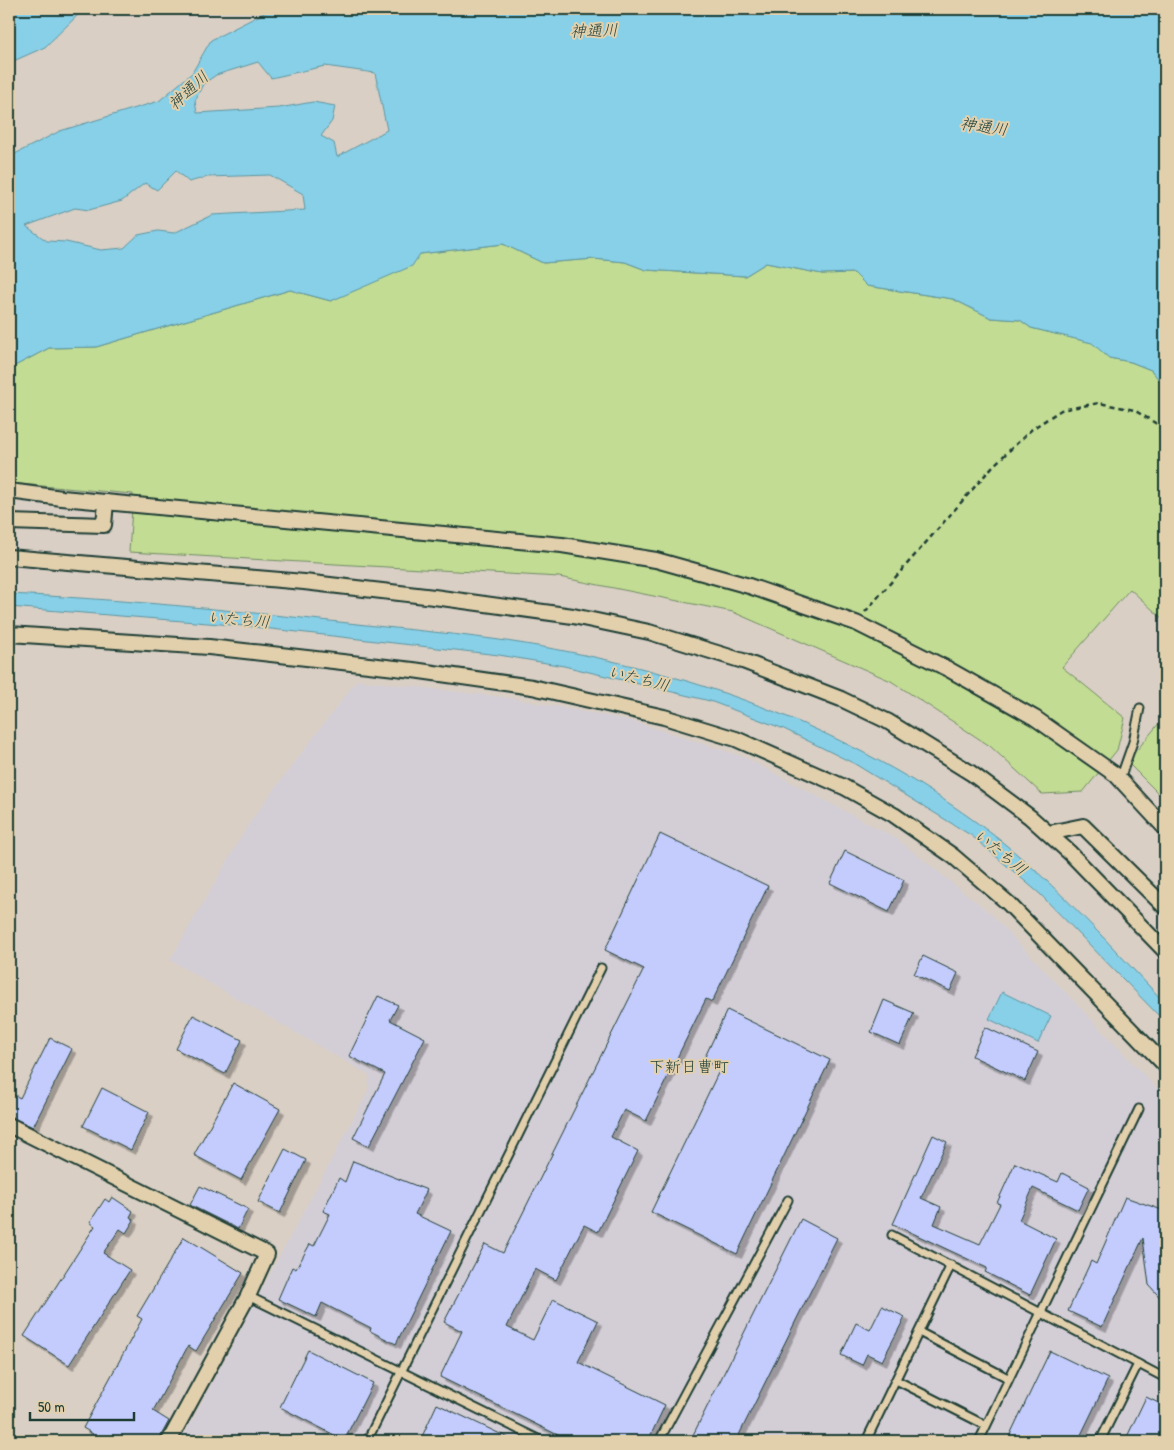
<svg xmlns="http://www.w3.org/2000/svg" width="1174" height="1450" viewBox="0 0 1174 1450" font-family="'Patrick Hand','Klee One',sans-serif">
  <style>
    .built { fill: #d3ced6 }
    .green { fill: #c2dc93; stroke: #708c64 }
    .water { fill: #87d0e8; stroke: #5d95a0; fill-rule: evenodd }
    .building { fill: #c4ccfe; stroke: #1f3d34; filter: url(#shadow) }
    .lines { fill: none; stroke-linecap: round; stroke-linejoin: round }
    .lane-casing { stroke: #1f3d34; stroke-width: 11 }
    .street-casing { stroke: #1f3d34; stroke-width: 18 }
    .path { stroke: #1f3d34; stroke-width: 2.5; stroke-dasharray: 5 4; stroke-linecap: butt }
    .lane { stroke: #e2d0ad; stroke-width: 7 }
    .street { stroke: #e2d0ad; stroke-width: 14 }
    .labels { text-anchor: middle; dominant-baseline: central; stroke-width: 4; stroke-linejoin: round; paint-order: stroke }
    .water-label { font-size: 16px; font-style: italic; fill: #24443d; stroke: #e2d0ad }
    .neighbourhood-label { font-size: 16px; fill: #1f3d34; stroke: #e2d0ad }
  </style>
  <defs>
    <filter id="shadow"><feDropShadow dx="4.5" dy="4.5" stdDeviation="0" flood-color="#0004"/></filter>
  </defs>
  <rect width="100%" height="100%" fill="#d9cfc5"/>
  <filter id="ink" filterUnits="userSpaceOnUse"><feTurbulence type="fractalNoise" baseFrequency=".02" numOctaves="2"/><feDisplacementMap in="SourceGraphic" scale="10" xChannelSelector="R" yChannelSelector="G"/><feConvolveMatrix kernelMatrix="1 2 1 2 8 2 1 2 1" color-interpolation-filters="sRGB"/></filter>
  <g filter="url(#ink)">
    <!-- built -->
    <path class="built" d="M 357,680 L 510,698 L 632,721 L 744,757 L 897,839 L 990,913 L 1165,1097 L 1165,1441 L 181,1441 L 368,1091 L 369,1075 L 170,960 L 251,820 Z"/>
    <!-- green -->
    <g class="green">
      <path d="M 503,244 L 543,263 L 594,259 L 625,262 L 646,270 L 745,276 L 766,263 L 822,274 L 854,273 L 867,286 L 953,299 L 991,318 L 1020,320 L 1031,328 L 1093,343 L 1109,358 L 1131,362 L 1151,370 L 1161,382 L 1165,382 L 1165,621 L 1130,589 L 1062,667 L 1125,718 L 1117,750 L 1083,792 L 1042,794 L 990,746 L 891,681 L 733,612 L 559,577 L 129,552 L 133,494 L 9,483 L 9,369 L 49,348 L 96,347 L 290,290 L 331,301 L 420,254 Z"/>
      <path d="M 1165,716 L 1165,800 L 1127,762 Z"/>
    </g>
    <!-- water -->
    <g class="water">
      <path d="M 9,9 L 84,9 L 45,47 L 9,63 Z"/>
      <path d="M 290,9 L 1165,9 L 1165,382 L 1161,382 L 1151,370 L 1131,362 L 1109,358 L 1092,343 L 1031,328 L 1020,320 L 991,318 L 953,299 L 867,286 L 854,273 L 822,274 L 766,263 L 745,276 L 646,270 L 625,262 L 594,259 L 543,263 L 503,244 L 420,254 L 412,266 L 331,301 L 290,290 L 96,347 L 49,348 L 9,369 L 9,157 L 60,131 L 159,101 L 192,73 L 211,40 L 266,12 ZM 258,62 L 271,78 L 325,66 L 375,73 L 387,130 L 337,157 L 334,143 L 321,136 L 332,121 L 335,106 L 313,102 L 279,108 L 197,113 L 195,101 L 203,84 L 216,75 ZM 176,171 L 189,182 L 207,177 L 270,175 L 303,194 L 305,210 L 212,215 L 174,233 L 158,231 L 138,235 L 124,248 L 101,250 L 66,242 L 47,241 L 26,226 L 75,208 L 89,210 L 122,201 L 145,183 L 157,190 Z"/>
      <path d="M 9,594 C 119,599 230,610 339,622 C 390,628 441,632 492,639 C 666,663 832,718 976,822 C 1047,873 1105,940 1165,1003 L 1165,1022 L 1040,894 L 972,836 L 855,764 L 784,729 L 710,701 L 564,666 L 499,655 L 245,626 L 9,607 Z"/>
      <path d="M 1002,992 L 1051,1016 L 1038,1043 L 989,1019 Z"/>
    </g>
    <!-- building -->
    <g class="building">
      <path d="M 660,834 L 768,886 L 712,1002 L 706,999 L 646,1121 L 624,1110 L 611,1137 L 638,1151 L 598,1232 L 584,1225 L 556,1280 L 535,1269 L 507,1327 L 533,1340 L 553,1299 L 598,1321 L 578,1362 L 665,1405 L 648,1441 L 570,1441 L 440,1377 L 462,1331 L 444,1322 L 485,1244 L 503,1253 L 644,969 L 605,950 Z"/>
      <path d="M 845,851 L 904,880 L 889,912 L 830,883 Z"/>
      <path d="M 923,956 L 958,973 L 950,991 L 914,974 Z"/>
      <path d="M 378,996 L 398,1005 L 390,1020 L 425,1038 L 369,1146 L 353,1138 L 385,1074 L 349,1056 Z"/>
      <path d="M 884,1000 L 914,1013 L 900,1045 L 871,1032 Z"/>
      <path d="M 727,1010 L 830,1060 L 737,1254 L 651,1212 L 721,1067 L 704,1059 Z"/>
      <path d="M 193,1015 L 242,1040 L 225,1074 L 176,1049 Z"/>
      <path d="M 985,1027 L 1038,1052 L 1025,1081 L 972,1056 Z"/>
      <path d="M 50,1038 L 72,1049 L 33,1127 L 9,1116 L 9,1092 L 20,1098 Z"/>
      <path d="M 233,1083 L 280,1109 L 241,1180 L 194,1155 Z"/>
      <path d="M 102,1088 L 149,1112 L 131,1150 L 83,1126 Z"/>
      <path d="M 933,1135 L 947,1142 L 921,1198 L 941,1207 L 934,1224 L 980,1244 L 1000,1204 L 997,1203 L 1015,1163 L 1058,1182 L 1062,1173 L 1089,1187 L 1078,1210 L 1033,1188 L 1019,1220 L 1056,1239 L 1030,1295 L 985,1272 L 987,1268 L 893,1224 Z"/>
      <path d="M 285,1149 L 306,1160 L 280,1213 L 258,1202 Z"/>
      <path d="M 353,1161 L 427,1190 L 415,1214 L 451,1231 L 396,1344 L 370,1331 L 371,1328 L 322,1303 L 316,1317 L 278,1299 L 292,1267 L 296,1269 L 310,1244 L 314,1246 L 330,1214 L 323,1211 L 339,1178 L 345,1182 Z"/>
      <path d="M 200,1186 L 248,1209 L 238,1229 L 190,1205 Z"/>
      <path d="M 112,1197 L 133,1211 L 130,1217 L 134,1220 L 126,1233 L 120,1229 L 103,1253 L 130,1270 L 69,1365 L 24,1336 L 95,1226 L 90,1222 L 105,1199 L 109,1202 Z"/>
      <path d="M 1125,1197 L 1165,1211 L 1165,1303 L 1149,1285 L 1143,1238 L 1102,1327 L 1068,1311 L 1091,1261 L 1096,1264 Z"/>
      <path d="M 801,1219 L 837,1238 L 736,1441 L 690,1441 Z"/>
      <path d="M 184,1237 L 243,1273 L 196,1351 L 188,1346 L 153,1411 L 169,1421 L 158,1441 L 89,1441 L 93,1434 L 83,1428 L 142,1319 L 137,1316 Z"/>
      <path d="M 882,1306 L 905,1317 L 882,1361 L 867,1354 L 862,1365 L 841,1355 L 856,1323 L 870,1330 Z"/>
      <path d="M 308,1350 L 373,1383 L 344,1440 L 280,1407 Z"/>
      <path d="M 1050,1351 L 1108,1379 L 1078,1441 L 1007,1441 Z"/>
      <path d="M 1146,1397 L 1165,1406 L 1165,1441 L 1125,1441 Z"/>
      <path d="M 437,1404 L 515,1441 L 420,1441 Z"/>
    </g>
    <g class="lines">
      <!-- lane casing -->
      <g class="lane-casing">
        <g id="lane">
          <path d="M 1120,779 L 1133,742 L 1140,708"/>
          <path d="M 892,1235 L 1165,1378"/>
          <path d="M 248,1296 L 542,1441"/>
          <path d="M 919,1332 L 1008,1378"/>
          <path d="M 896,1380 L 985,1425"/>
          <path d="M 367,1441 L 601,968"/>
          <path d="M 659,1441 L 788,1200"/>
          <path d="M 866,1441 L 951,1265"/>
          <path d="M 979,1441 L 1139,1109"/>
          <path d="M 1100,1441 L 1138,1364"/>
        </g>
      </g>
      <!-- street casing -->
      <g class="street-casing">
        <g id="street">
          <path d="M 9,491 L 62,498 L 562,545 L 656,560 L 749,586 L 856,623 L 948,669 L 1035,718 L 1116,775 L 1165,828"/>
          <path d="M 9,522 L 104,525 L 106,502"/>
          <path d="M 9,557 L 304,582 L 434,597 L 573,616 L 649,632 L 743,661 L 841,699 L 887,721 L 971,773 L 1030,817 L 1070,853 L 1165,951"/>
          <path d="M 9,634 L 209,647 L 413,670 L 532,687 L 664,717 L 736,739 L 844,787 L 894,815 L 953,856 L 1008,903 L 1165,1065"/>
          <path d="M 1049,833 L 1083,826 L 1165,907"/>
          <path d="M 9,1125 L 267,1254 L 248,1296 L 169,1441"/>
        </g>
      </g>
      <!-- path -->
      <path class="path" d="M 865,612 L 993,466 L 1032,429 L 1061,410 L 1099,403 L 1134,410 L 1165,429"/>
      <!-- lane -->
      <use href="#lane" class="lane"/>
      <!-- street -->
      <use href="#street" class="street"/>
    </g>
  </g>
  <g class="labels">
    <!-- water labels -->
    <g class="water-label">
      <text transform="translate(594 30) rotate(-2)">神通川</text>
      <text transform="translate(188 90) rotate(-43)">神通川</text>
      <text transform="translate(984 126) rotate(8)">神通川</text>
      <text transform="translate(239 619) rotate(5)">いたち川</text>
      <text transform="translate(639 678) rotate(14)">いたち川</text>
      <text transform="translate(1001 852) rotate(39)">いたち川</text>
    </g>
    <!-- neighbourhood labels -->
    <g class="neighbourhood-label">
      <text x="689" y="1066">下新日曹町</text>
    </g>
  </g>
  <!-- margin -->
  <rect width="1174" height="1450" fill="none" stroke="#e2d0ad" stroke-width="30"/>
  <rect x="15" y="15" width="1144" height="1420" fill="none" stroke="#1f3d34" stroke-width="2" filter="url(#ink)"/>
  <!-- scale -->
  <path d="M30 1412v8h104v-8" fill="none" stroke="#1f3d34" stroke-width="2.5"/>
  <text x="38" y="1412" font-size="15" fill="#1f3d34" stroke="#e2d0ad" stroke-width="4" paint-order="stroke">50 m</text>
</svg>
